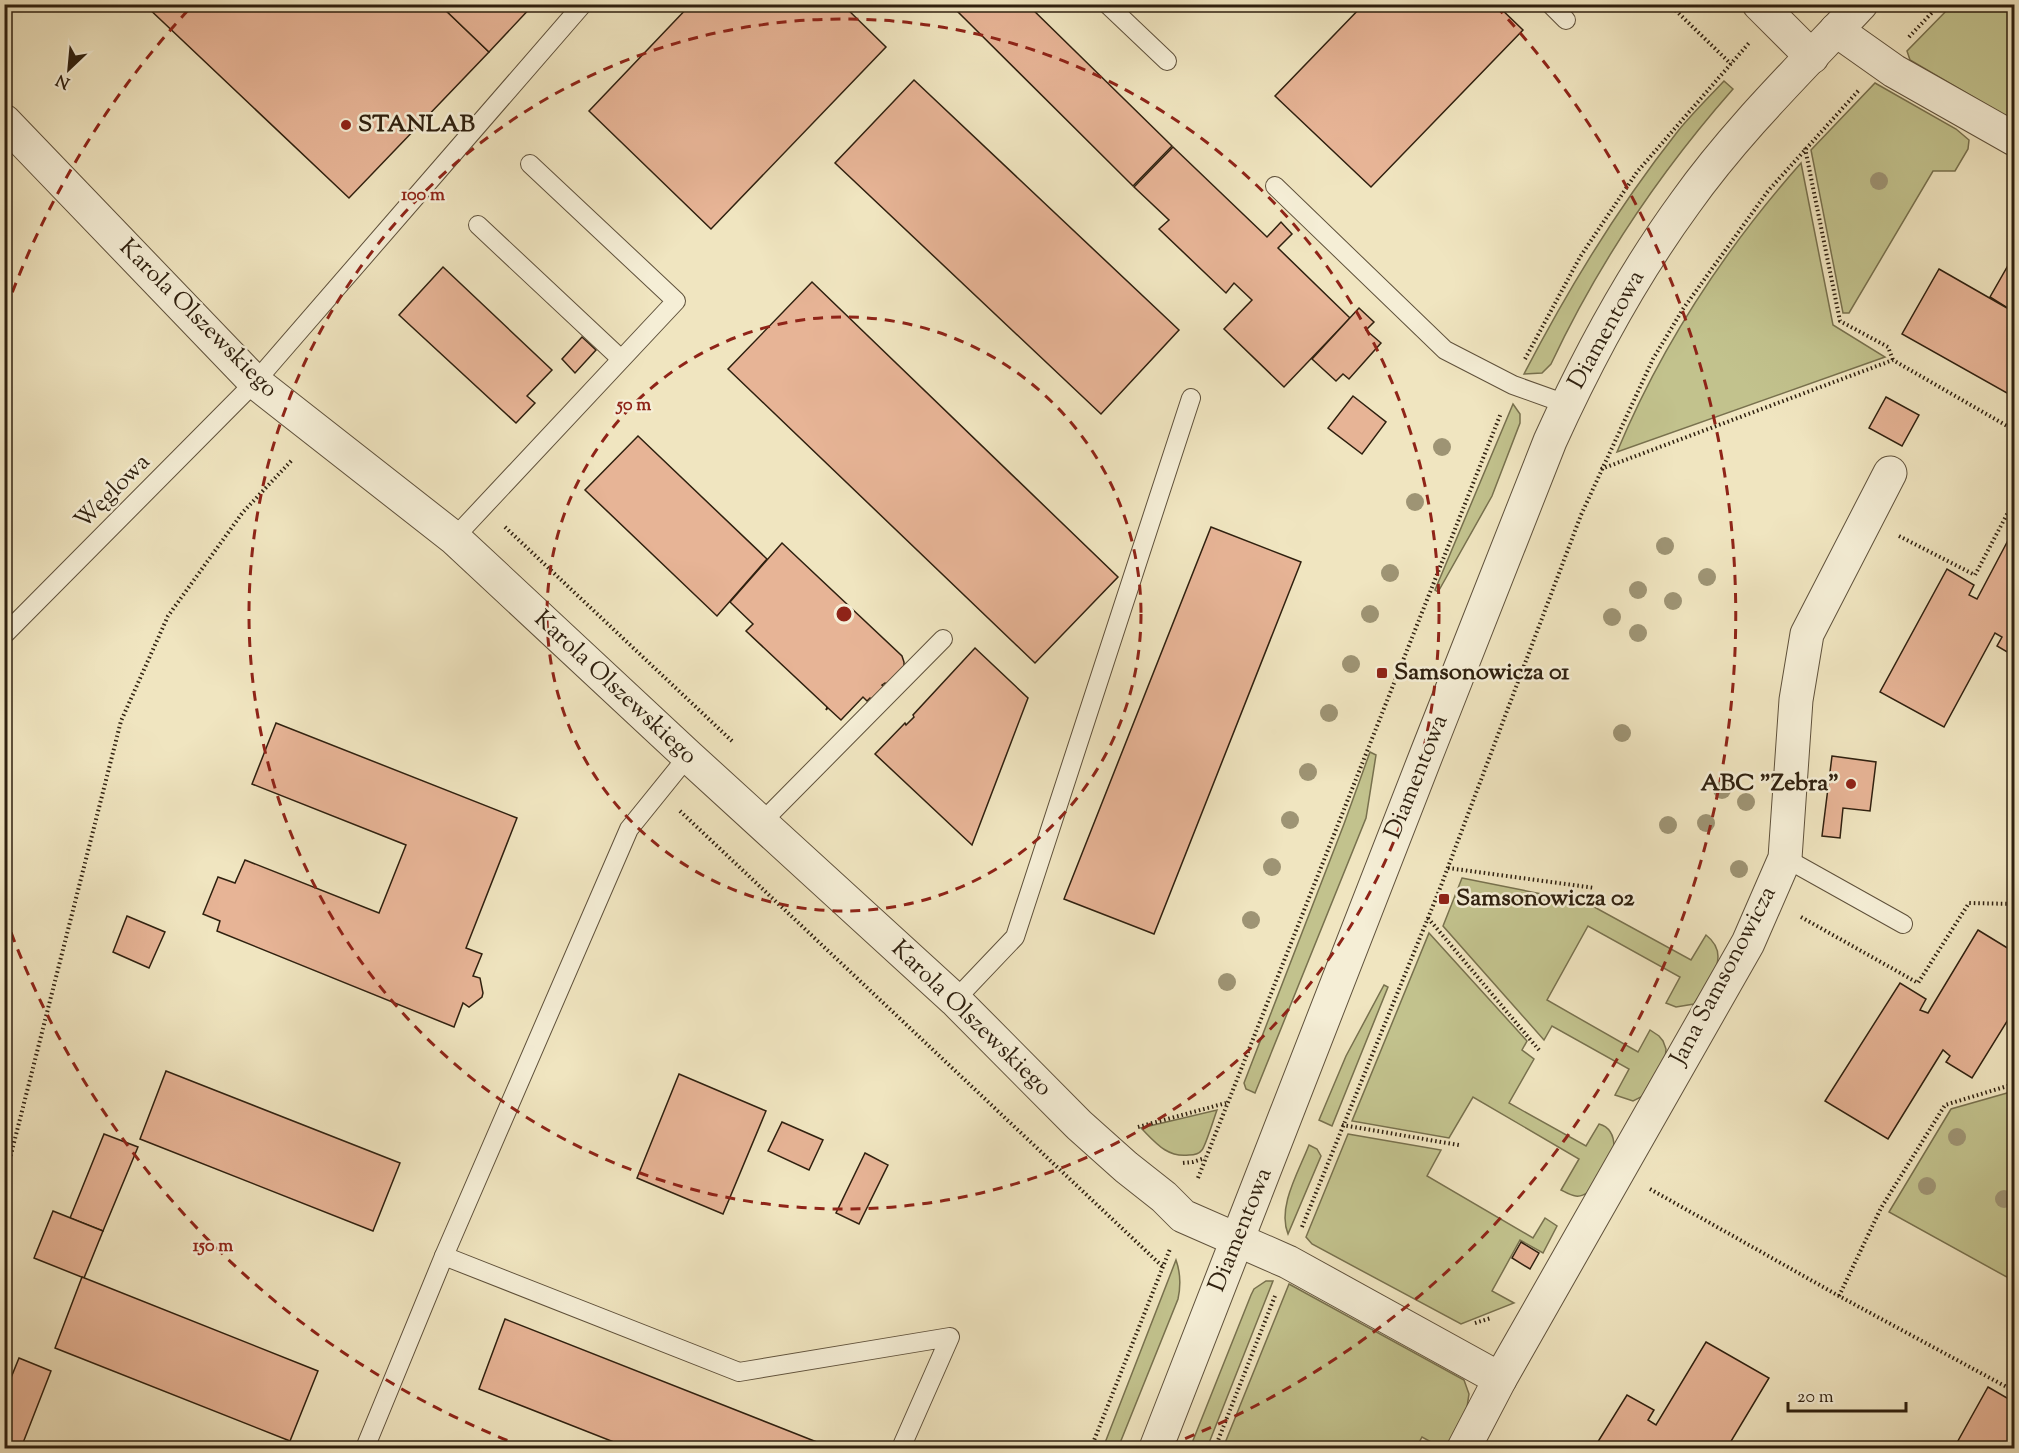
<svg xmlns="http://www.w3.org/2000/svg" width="2019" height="1453" viewBox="0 0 2019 1453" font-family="'Sorts Mill Goudy',serif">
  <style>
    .green { fill: #c2c28d; stroke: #78714e; stroke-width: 1.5 }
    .building { fill: #e7b496; stroke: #2f200f; stroke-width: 1.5 }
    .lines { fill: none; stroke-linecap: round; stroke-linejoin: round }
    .service-casing { stroke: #5f513b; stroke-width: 20 }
    .minor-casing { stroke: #5f513b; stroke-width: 35 }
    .tertiary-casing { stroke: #5f513b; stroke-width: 35 }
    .path { stroke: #2f200f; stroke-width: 4; stroke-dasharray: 1.5 3; stroke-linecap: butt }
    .service { stroke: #f5eed6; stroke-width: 18 }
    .minor { stroke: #f5eed6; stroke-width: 33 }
    .tertiary { stroke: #f5eed6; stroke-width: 33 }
    .tree { fill: #9e9474 }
    .ring { fill: none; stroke: #8f2418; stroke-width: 3; stroke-dasharray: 10 8 }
    .poi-dot { fill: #8f2418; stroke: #f5eed6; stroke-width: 2 }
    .labels { text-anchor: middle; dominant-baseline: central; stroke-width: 5; stroke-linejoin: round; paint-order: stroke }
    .poi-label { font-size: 24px; font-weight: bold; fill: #2f200f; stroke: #f5eed6; text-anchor: start }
    .street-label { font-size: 24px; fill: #2f200f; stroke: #f5eed6 }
    .centre { fill: #8f2418; stroke: #f5eed6; stroke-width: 3 }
    .ring-label { font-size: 18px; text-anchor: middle; font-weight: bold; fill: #8f2418; stroke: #f5eed6; stroke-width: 5; stroke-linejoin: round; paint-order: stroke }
  </style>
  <rect width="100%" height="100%" fill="#f0e5c0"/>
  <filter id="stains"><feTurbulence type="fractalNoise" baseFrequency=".00333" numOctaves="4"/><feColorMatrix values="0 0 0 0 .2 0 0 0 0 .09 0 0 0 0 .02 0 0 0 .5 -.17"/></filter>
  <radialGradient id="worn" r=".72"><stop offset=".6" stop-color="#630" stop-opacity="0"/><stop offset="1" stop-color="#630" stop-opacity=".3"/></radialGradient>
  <!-- green -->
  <g class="green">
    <path d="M 1952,5 L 2014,5 L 2014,121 L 1910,60 L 1907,51 Z"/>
    <path d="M 1724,81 L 1733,89 C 1660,172 1598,264 1551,364 L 1542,373 L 1524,374 C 1568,289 1618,207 1678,131 C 1692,114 1709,97 1724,81 Z"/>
    <path d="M 1875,83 L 1956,129 L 1969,140 L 1968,149 L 1955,171 L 1933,171 L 1849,313 L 1843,313 L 1811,150 Z"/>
    <path d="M 1801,163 L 1833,325 L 1885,357 L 1617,452 C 1661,346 1725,249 1801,163 Z"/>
    <path d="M 1513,404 L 1520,414 L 1520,423 L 1492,496 L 1438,592 L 1435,590 Z"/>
    <path d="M 1370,752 L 1376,755 L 1366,818 L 1255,1093 L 1246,1089 L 1244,1083 L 1344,824 Z"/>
    <path d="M 1462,878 L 1587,903 L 1691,960 L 1706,935 C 1733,956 1708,981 1694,1004 L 1676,1007 L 1666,1003 L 1680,977 L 1588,926 L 1547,1000 L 1638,1052 L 1650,1030 L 1659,1036 L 1663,1041 L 1666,1049 L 1665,1060 L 1643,1096 L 1633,1101 L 1615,1095 L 1629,1069 L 1552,1026 L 1544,1040 L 1443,926 Z"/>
    <path d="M 1429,933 L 1527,1041 L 1522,1050 L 1534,1059 L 1509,1103 L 1586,1146 L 1599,1124 C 1610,1127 1614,1135 1614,1147 L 1588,1192 C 1578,1200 1571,1195 1561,1190 L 1579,1159 L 1473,1097 L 1449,1138 L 1352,1121 Z"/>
    <path d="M 1384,985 L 1388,987 L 1332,1126 L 1319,1120 L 1346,1056 Z"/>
    <path d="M 2014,1091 L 2014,1281 L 1889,1212 L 1951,1109 Z"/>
    <path d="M 1217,1110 C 1214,1118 1206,1145 1202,1150 C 1199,1154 1192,1155 1189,1155 C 1167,1158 1155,1142 1141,1128 Z"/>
    <path d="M 1348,1134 L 1441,1150 L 1427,1176 L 1533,1238 L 1545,1218 L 1557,1226 L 1543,1253 L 1520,1240 L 1492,1291 L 1514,1303 L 1461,1324 L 1312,1244 L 1306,1237 Z"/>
    <path d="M 1309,1145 L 1317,1149 L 1321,1156 L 1288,1234 C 1277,1207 1299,1171 1309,1145 Z"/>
    <path d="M 1176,1260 C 1181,1274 1181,1285 1178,1299 L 1118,1448 L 1103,1448 Z"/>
    <path d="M 1266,1281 L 1273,1281 L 1207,1448 L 1190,1448 L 1251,1295 L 1254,1289 Z"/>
    <path d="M 1289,1284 L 1464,1380 L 1469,1394 L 1467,1407 L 1446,1448 L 1442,1448 L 1422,1437 L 1416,1448 L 1223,1448 Z"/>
  </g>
  <!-- building -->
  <g class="building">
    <path d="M 144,4 L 439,4 L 489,52 L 349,198 Z"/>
    <path d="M 439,4 L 534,4 L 489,52 Z"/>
    <path d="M 691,4 L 842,4 L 886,47 L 711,229 L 589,111 Z"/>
    <path d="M 950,4 L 1027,4 L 1172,146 L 1133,186 Z"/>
    <path d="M 1364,4 L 1496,4 L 1523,30 L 1371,187 L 1275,96 Z"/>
    <path d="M 914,80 L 1179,330 L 1101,414 L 835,163 Z"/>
    <path d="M 1173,147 L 1267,237 L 1281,222 L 1292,234 L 1278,248 L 1350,318 L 1284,387 L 1224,329 L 1252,300 L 1234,283 L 1226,293 L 1159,229 L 1169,220 L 1134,187 Z"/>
    <path d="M 2014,255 L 2014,312 L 1990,297 Z"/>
    <path d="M 443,267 L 552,370 L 527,396 L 535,403 L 516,423 L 399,315 Z"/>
    <path d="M 1939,269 L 2014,312 L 2014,397 L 1902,334 Z"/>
    <path d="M 812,282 L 1118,577 L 1035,663 L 728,369 Z"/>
    <path d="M 1359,308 L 1374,322 L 1366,330 L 1381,343 L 1349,379 L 1343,374 L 1336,381 L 1312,359 Z"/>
    <path d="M 582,337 L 596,350 L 575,373 L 562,359 Z"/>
    <path d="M 1353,396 L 1386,422 L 1362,454 L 1328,428 Z"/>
    <path d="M 1886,397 L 1919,415 L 1902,446 L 1869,428 Z"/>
    <path d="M 638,436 L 767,559 L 717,616 L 585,490 Z"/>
    <path d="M 1211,527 L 1301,562 L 1154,934 L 1064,899 Z"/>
    <path d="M 2014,529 L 2014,656 L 1997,646 L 2002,637 L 1995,633 L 1944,727 L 1880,692 L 1947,569 L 1974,585 L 1969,595 L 1977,599 Z"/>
    <path d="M 782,543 L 902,656 L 904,662 L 904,666 L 887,686 L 885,683 L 882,685 L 885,688 L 873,701 L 870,698 L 867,701 L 863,697 L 841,720 L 828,708 L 826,710 L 827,707 L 746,631 L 753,624 L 730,602 Z"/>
    <path d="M 975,648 L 1028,698 L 972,845 L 875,754 L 905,723 L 906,725 L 914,717 L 913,715 Z"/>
    <path d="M 276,723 L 517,818 L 466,948 L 482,954 L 473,976 L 480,978 L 483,993 L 482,997 L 469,1007 L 463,1003 L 454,1027 L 217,931 L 220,921 L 203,914 L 218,877 L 235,883 L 245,860 L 379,913 L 406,845 L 252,784 Z"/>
    <path d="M 1832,756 L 1876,762 L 1870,811 L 1843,808 L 1840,838 L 1822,836 Z"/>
    <path d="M 127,916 L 165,932 L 149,968 L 113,952 Z"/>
    <path d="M 1978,930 L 2014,952 L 2014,1010 L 1972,1078 L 1946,1062 L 1950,1056 L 1943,1050 L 1888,1139 L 1825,1101 L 1900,983 L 1926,999 L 1920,1010 L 1928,1013 Z"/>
    <path d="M 166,1071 L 400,1163 L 373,1231 L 140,1139 Z"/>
    <path d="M 679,1074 L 766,1111 L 723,1214 L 637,1178 Z"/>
    <path d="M 782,1122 L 823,1140 L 809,1170 L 768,1151 Z"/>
    <path d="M 104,1134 L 138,1147 L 103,1231 L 70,1218 Z"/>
    <path d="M 865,1153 L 888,1165 L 859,1224 L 836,1213 Z"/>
    <path d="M 53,1211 L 103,1231 L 84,1278 L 34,1258 Z"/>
    <path d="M 1521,1242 L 1539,1253 L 1530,1269 L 1512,1258 Z"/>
    <path d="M 82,1277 L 318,1371 L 290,1441 L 55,1348 Z"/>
    <path d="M 505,1319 L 832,1448 L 629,1448 L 479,1389 Z"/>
    <path d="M 1706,1342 L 1769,1378 L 1727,1448 L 1594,1448 L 1627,1395 L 1654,1410 L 1648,1420 L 1656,1425 Z"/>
    <path d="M 19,1358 L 51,1371 L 21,1448 L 4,1448 L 4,1395 Z"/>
    <path d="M 1988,1387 L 2014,1402 L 2010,1413 L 2014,1416 L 2014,1448 L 1954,1448 Z"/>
  </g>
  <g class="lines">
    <!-- service casing -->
    <g class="service-casing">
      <g id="service">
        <path d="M 1107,4 L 1167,61"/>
        <path d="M 1550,4 L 1566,20"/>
        <path d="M 1275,186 L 1445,350 L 1513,385 L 1566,404"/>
        <path d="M 478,225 L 621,359"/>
        <path d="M 454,538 L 676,301 L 530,164"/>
        <path d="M 4,635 L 255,382 L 583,4"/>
        <path d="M 761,823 L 943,639"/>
        <path d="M 1785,858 L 1903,924"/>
        <path d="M 955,1000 L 1015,937 L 1191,398"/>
        <path d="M 444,1256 L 739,1372 L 950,1337 L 901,1448"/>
        <path d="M 365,1448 L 444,1256 L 629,829 L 688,756"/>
      </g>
    </g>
    <!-- minor casing -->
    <g class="minor-casing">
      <g id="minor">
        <path d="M 1759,4 L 1812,57"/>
        <path d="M 1836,30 L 1894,71 L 2014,139"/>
        <path d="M 4,121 L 255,382 L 454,538 L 688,756 L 955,1000 L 1079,1125 L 1126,1167 L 1164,1197 L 1183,1216 L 1288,1262 L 1500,1379"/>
        <path d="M 1464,1448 L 1500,1379 L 1748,943 L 1785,858 L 1796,700 L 1807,634 L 1890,473"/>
      </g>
    </g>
    <!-- tertiary casing -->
    <g class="tertiary-casing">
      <path id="tertiary" d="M 1156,1448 C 1287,1112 1417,776 1550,441 C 1588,357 1631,277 1685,203 C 1736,131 1801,68 1861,4"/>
    </g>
    <!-- path -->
    <g class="path">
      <path d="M 1669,4 L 1731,64"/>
      <path d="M 1909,37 L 1940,4"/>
      <path d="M 1805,148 L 1840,321 L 1888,347 L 1893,360"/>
      <path d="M 1525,359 L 1580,257 L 1637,172 L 1749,43"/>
      <path d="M 1601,469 L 1893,360 L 2014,430"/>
      <path d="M 505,527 L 733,742"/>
      <path d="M 1899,536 L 1975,575 L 2014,501"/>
      <path d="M 680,811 L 1163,1267"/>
      <path d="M 1448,868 L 1595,888"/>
      <path d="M 1801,917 L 1918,983 L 1969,903 L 2014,904"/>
      <path d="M 1428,918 L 1539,1050"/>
      <path d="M 1342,1125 L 1459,1145"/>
      <path d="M 1138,1127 L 1226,1103"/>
      <path d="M 1183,1163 L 1193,1162 L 1205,1158"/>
      <path d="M 1198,1178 L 1501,413"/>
      <path d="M 4,1182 L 121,721 L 168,616 L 243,512 L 293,459"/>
      <path d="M 1650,1189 L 1839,1296 L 2014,1391"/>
      <path d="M 1302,1227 L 1439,891 L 1581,515 L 1653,359 L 1683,309 L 1768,191 L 1859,90"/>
      <path d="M 1839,1296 L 1881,1208 L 1945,1105 L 2014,1084"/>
      <path d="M 1475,1323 L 1491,1318"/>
      <path d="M 1091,1448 L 1170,1249"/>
      <path d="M 1215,1448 L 1275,1296"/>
    </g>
    <!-- service -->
    <use href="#service" class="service"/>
    <!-- minor -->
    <use href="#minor" class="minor"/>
    <!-- tertiary -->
    <use href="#tertiary" class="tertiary"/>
  </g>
  <!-- trees -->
  <g class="tree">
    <circle cx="1879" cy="181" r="9"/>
    <circle cx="1442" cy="447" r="9"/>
    <circle cx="1415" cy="502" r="9"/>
    <circle cx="1665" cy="546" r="9"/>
    <circle cx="1390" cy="573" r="9"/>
    <circle cx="1707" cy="577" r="9"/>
    <circle cx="1638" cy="590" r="9"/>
    <circle cx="1673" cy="601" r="9"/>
    <circle cx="1370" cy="614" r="9"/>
    <circle cx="1612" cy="617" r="9"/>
    <circle cx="1638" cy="633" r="9"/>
    <circle cx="1351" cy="664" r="9"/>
    <circle cx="1329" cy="713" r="9"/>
    <circle cx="1622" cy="733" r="9"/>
    <circle cx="1308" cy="772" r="9"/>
    <circle cx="1722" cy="790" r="9"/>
    <circle cx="1746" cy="802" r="9"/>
    <circle cx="1290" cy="820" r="9"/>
    <circle cx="1706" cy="823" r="9"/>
    <circle cx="1668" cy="825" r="9"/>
    <circle cx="1272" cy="867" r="9"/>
    <circle cx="1739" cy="869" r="9"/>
    <circle cx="1251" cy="920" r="9"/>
    <circle cx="1227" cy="982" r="9"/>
    <circle cx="1957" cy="1137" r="9"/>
    <circle cx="1927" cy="1186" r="9"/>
    <circle cx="2004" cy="1199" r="9"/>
  </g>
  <!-- distance rings -->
  <g class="ring">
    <circle cx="844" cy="614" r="297"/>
    <circle cx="844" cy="614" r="595"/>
    <path d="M524 1447A892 892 0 0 1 6 919M6 309A892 892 0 0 1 192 6M1496 6A892 892 0 0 1 1164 1447"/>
  </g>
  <!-- markers -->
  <g class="poi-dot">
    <circle cx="346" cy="125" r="6"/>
    <rect x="1376" y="667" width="12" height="12" rx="3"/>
    <circle cx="1851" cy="784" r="6"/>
    <rect x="1438" y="893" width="12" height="12" rx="3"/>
  </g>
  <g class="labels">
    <!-- poi labels -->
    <g class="poi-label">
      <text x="358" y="125">STANLAB</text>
      <text x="1394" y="673">Samsonowicza 01</text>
      <text x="1839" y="784" text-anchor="end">ABC "Zebra"</text>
      <text x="1456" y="899">Samsonowicza 02</text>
    </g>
    <!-- street labels -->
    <g class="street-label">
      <text transform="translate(198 319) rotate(45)">Karola Olszewskiego</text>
      <text transform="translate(1607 330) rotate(-61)">Diamentowa</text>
      <text transform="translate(113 492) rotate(-45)">Węglowa</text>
      <text transform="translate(615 688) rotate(43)">Karola Olszewskiego</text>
      <text transform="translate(1417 777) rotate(-68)">Diamentowa</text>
      <text transform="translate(1724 976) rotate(-62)">Jana Samsonowicza</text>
      <text transform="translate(971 1019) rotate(44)">Karola Olszewskiego</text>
      <text transform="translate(1241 1230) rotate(-68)">Diamentowa</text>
    </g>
  </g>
  <circle cx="844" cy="614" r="9" class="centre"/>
  <g class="ring-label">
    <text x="423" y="200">100 m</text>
    <text x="634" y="410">50 m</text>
    <text x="213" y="1251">150 m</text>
  </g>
  <!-- margin -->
  <rect width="2019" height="1453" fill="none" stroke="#f0e5c0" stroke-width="24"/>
  <rect x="6" y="6" width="2007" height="1441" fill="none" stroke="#2f200f" stroke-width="3"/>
  <rect x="12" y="12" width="1995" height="1429" fill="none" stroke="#2f200f" stroke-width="1.5"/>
  <!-- north arrow -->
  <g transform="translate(69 69) rotate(206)" stroke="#f5eed6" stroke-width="4.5" paint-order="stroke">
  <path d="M0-4.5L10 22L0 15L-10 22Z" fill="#2f200f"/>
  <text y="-9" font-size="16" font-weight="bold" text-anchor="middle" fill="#2f200f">N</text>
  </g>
  <!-- scale -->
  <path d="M1788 1402v9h118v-9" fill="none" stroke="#2f200f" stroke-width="3"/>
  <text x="1797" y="1402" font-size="18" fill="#2f200f" stroke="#f5eed6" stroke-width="4.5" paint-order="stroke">20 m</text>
  <rect width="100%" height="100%" filter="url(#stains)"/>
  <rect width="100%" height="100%" fill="url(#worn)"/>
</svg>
